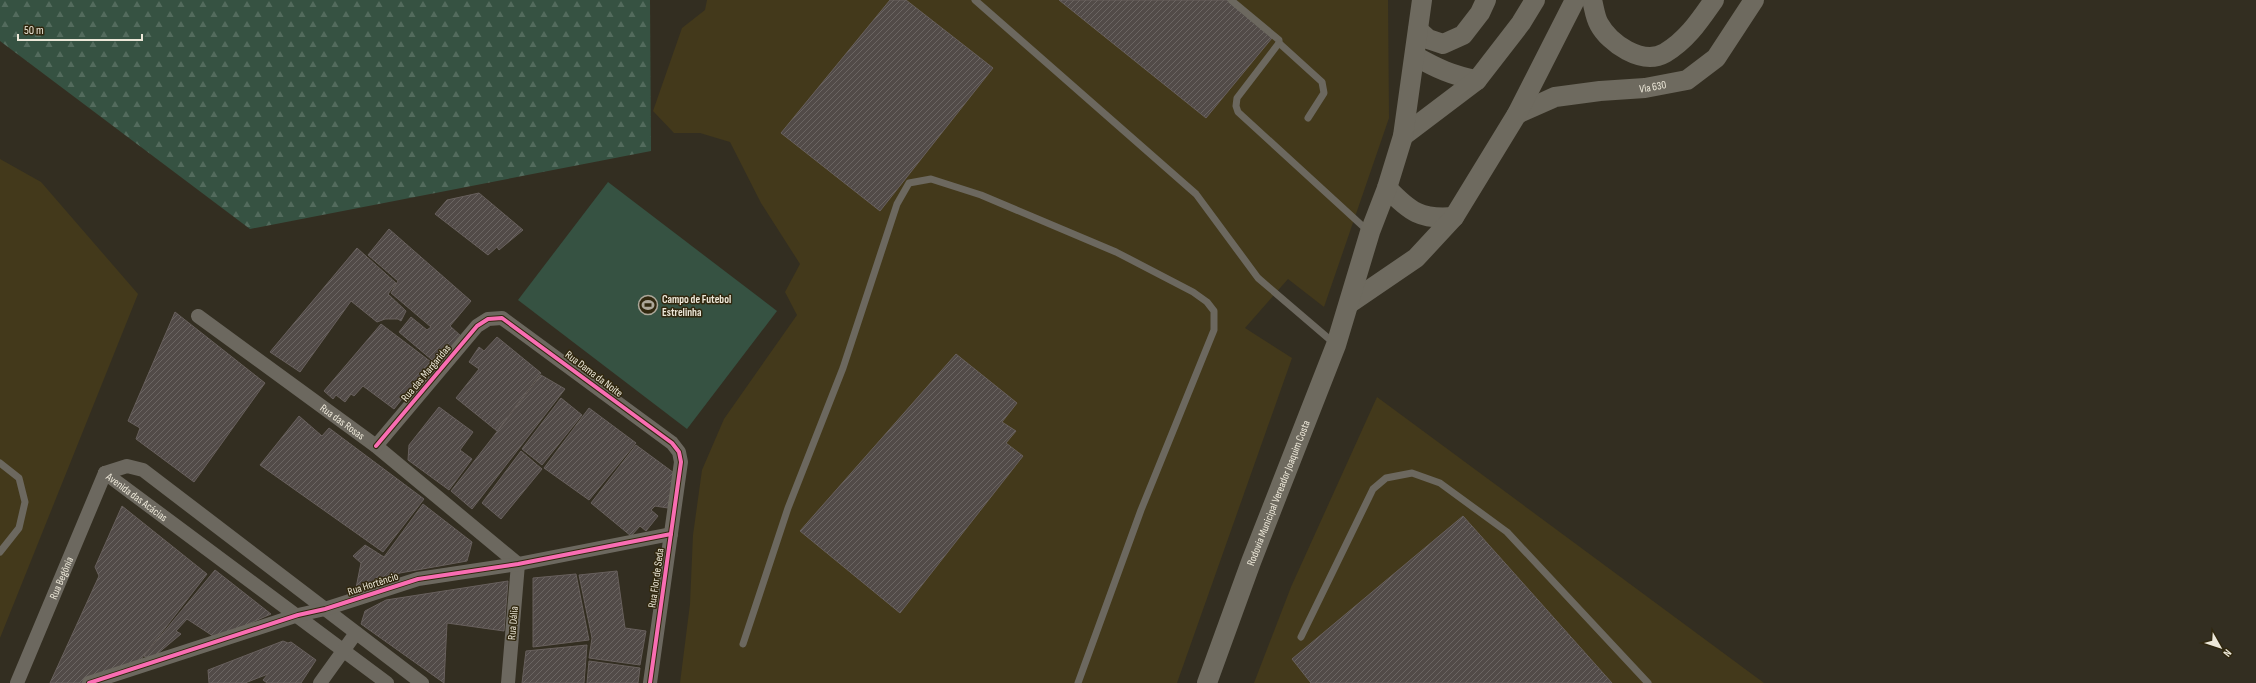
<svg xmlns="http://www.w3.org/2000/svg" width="2256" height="683" viewBox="0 0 2256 683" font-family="'Sofia Sans Condensed',sans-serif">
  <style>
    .built { fill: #43391b }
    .forest { fill: url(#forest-firs) }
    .park { fill: #365242 }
    .building { fill: url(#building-hatch); stroke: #68605d }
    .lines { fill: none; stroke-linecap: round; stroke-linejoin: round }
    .service { stroke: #6c685f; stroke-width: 7 }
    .minor { stroke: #6c685f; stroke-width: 14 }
    .secondary { stroke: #6e6a5f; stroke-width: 20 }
    .cycleway-casing { stroke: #31280f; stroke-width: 6 }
    .cycleway { stroke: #f96db3; stroke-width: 4 }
    .labels { text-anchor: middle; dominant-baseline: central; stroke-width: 3; stroke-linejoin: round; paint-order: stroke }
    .street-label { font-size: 11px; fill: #ede8d9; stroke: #31280f }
    .poi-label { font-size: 11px; font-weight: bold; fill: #ede8d9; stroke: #31280f; text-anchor: start }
  </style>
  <defs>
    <pattern id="forest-firs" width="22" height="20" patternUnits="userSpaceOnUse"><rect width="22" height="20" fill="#365242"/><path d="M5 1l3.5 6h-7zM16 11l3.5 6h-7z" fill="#536b5d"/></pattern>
    <pattern id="building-hatch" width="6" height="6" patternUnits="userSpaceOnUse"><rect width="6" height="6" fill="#524b48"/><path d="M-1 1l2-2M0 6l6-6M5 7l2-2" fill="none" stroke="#6b6562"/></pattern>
  </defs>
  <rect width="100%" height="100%" fill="#332e21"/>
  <!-- built -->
  <g class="built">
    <path d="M 707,0 L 1388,0 L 1389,118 L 1324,307 L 1288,279 L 1245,328 L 1292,358 L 1177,683 L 680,683 L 690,604 L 693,535 L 702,470 L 724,419 L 797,315 L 785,292 L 800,264 L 761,203 L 730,142 L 700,133 L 674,133 L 653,111 L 682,28 L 705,10 Z"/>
    <path d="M 0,159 L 41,182 L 138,294 L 0,638 Z"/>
    <path d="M 1377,397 L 1764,683 L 1254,683 L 1291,587 Z"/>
  </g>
  <!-- forest -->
  <path class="forest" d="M 0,0 L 650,0 L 651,151 L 250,229 L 0,41 Z"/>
  <!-- park -->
  <path class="park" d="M 608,182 L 777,311 L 687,429 L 518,300 Z"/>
  <!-- building -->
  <g class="building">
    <path d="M 890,0 L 906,0 L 993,68 L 880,211 L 781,133 Z"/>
    <path d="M 1059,0 L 1227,0 L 1272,38 L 1206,118 Z"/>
    <path d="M 479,193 L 523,230 L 499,250 L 497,247 L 488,255 L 435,214 L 447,200 Z"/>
    <path d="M 389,229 L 471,301 L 450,326 L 462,337 L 438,365 L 399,332 L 411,317 L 427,330 L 431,327 L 391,293 L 398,281 L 368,255 Z"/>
    <path d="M 357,248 L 396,283 L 388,294 L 406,311 L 401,321 L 398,319 L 385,319 L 377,322 L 351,301 L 300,372 L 270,352 Z"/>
    <path d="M 175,312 L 265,383 L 194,482 L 136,439 L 140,428 L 128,421 Z"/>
    <path d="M 381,324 L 435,365 L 429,375 L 423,372 L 394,409 L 363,386 L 354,396 L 351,394 L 345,402 L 336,395 L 333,399 L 324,391 Z"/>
    <path d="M 497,337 L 541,373 L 497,431 L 456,398 L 479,369 L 469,362 L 479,347 L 484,351 Z"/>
    <path d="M 956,354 L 1017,403 L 1002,422 L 1016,431 L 1006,443 L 1023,456 L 900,613 L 800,531 Z"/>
    <path d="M 541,375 L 565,389 L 472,509 L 451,491 Z"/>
    <path d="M 561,398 L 582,415 L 542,465 L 522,449 Z"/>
    <path d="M 439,407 L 473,432 L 460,450 L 472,459 L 449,490 L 408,460 L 409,445 Z"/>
    <path d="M 589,408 L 636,443 L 589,500 L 544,468 Z"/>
    <path d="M 299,416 L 322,436 L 329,428 L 424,499 L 383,552 L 260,465 Z"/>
    <path d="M 636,445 L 674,473 L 668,508 L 655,506 L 651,510 L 658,516 L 646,531 L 640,526 L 631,536 L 591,503 Z"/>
    <path d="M 521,451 L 542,469 L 501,519 L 482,503 Z"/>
    <path d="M 423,504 L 472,542 L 467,561 L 400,573 L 355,593 L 361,563 L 353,556 L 365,545 L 384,557 Z"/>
    <path d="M 122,506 L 207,574 L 138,663 L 83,683 L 50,683 L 99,576 L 95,567 Z"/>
    <path d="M 1463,516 L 1612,683 L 1311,683 L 1292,659 Z"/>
    <path d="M 215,570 L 271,614 L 216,638 L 187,619 L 176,631 L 181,634 L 151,659 L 144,656 Z"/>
    <path d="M 617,571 L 625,628 L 646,631 L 640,665 L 589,658 L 592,638 L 579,575 Z"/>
    <path d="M 576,574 L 589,640 L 533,647 L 533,578 Z"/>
    <path d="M 508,581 L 504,631 L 447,623 L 444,683 L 361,624 L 365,611 L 386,600 Z"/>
    <path d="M 283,641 L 288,643 L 291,642 L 316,660 L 301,683 L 267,683 L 263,680 L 268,674 L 245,683 L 209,683 L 208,670 Z"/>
    <path d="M 587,645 L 584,683 L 522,683 L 526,651 Z"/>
    <path d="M 589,661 L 640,668 L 638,683 L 587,683 Z"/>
  </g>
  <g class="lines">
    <!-- service -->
    <g class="service">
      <path d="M 975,0 L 1196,194 L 1258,278 L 1335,344"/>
      <path d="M 1231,0 L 1279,40 L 1279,43 L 1237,98 L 1236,106 L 1238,112 L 1368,231"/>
      <path d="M 1279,43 L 1322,82 L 1324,93 L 1308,118"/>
      <path d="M 0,463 L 19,478 L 25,502 L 19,528 L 0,552"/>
      <path d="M 1301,637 L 1373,489 L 1386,478 L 1412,473 L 1440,483 L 1507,532 L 1648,683"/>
      <path d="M 743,644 L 788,508 L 843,368 L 897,204 L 909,183 L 931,179 L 981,195 L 1116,252 L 1193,292 L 1207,302 L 1214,311 L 1214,330 L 1141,510 L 1078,683"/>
    </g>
    <!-- minor -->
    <g class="minor">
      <path id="s1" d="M 198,316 L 376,446 L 518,564 L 508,683"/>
      <path d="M 376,446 L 477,326 L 488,319 L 502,318 L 672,443 L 679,452 L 681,462 L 650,683"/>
      <path d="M 105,473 L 127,466 L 143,470 L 422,683"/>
      <path id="s2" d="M 105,473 L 387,683"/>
      <path id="s3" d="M 17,683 L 105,473"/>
      <path d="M 89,683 L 298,615 L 325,609 L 418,579 L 518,564 L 671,534"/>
      <path d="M 320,683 L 356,633"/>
    </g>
    <!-- secondary -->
    <g class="secondary">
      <path d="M 1592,0 C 1594,7 1595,17 1599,24 C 1609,43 1642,66 1665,53 C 1687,40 1700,20 1714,0"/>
      <path d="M 1418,30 L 1428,39 L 1443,44 L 1463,35 L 1480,13 L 1486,0"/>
      <path d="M 1415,56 C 1436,68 1453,76 1477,80"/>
      <path id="s4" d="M 1517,114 L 1555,97 L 1600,91 L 1645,88 L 1687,80 L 1716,58 L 1754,0"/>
      <path d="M 1403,136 L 1477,80 L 1521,23 L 1535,0"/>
      <path d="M 1387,188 C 1410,212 1421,220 1454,217"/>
      <path d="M 1350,303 L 1416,258 L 1454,217 L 1517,114 L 1575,0"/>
      <path id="s5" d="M 1207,683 L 1251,562 L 1336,345 L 1370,232 L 1387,188 L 1403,136 L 1422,0"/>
    </g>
    <!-- cycleway casing -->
    <g class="cycleway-casing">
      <g id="cycleway">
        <path d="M 376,446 L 477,326 L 488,319 L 502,318 L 672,443 L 679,452 L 681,462 L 650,683"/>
        <path d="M 89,683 L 298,615 L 325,609 L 418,579 L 518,564 L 671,534"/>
      </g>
    </g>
    <!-- cycleway -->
    <use href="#cycleway" class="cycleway"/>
  </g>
  <!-- icons -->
  <defs>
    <g id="stadium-ring" transform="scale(1)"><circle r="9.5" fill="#31280f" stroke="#aca799" stroke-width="1.5"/><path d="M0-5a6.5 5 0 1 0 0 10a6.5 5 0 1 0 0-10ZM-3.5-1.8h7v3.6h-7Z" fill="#aca799"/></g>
  </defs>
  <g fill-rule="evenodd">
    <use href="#stadium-ring" x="648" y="305"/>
  </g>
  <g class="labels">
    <!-- street labels -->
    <g class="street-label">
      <text stroke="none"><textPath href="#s4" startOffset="140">Via 630</textPath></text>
      <text transform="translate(426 373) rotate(-50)">Rua das Margaridas</text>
      <text transform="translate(594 374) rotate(37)">Rua Dama da Noite</text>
      <text stroke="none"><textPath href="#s1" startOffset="179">Rua das Rosas</textPath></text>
      <text stroke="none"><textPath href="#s5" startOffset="203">Rodovia Municipal Vereador Joaquim Costa</textPath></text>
      <text stroke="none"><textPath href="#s2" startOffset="40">Avenida das Acácias</textPath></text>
      <text stroke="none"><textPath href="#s3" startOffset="114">Rua Begônia</textPath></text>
      <text transform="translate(656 578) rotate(-82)">Rua Flor de Seda</text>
      <text transform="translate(373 584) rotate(-18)">Rua Hortêncio</text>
      <text transform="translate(513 623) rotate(-85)">Rua Dália</text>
    </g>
    <!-- poi labels -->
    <g class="poi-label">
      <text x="662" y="299">Campo de Futebol<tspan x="662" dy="13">Estrelinha</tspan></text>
    </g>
  </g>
  <!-- north arrow -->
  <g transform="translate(2220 647) rotate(129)" stroke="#31280f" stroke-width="3" paint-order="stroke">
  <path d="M0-3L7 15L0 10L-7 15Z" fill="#ede8d9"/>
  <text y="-6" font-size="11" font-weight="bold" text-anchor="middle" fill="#ede8d9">N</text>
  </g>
  <!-- scale -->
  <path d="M18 34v6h124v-6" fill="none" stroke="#ede8d9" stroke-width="2"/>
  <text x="24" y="34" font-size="12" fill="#ede8d9" stroke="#31280f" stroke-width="3" paint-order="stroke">50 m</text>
</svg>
